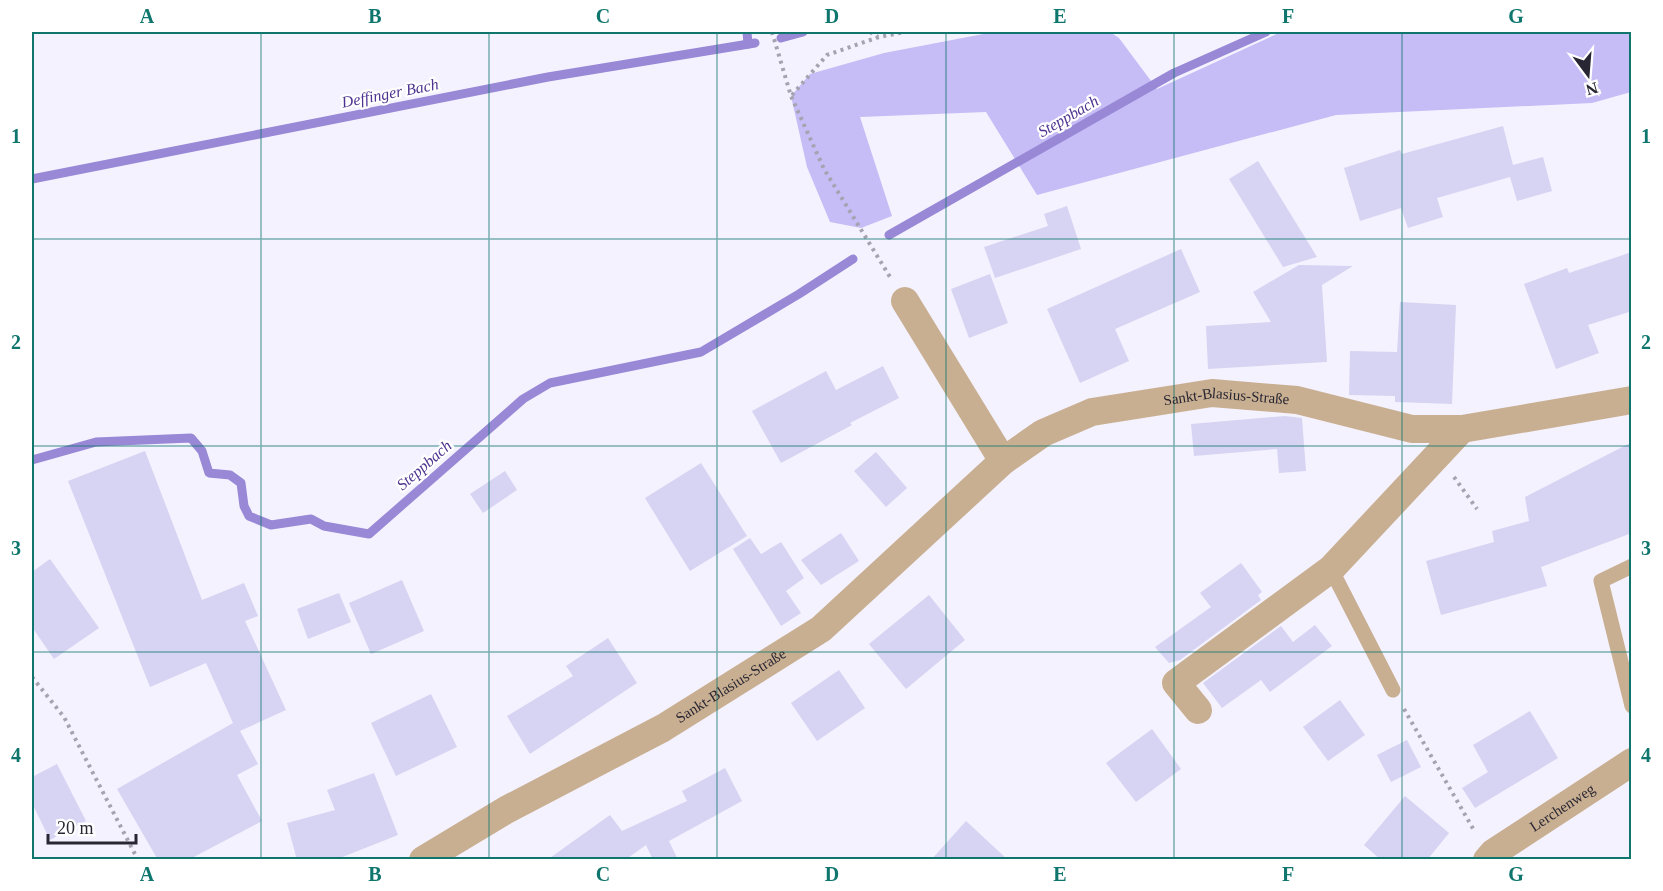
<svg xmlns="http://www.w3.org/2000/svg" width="1663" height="891" viewBox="0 0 1663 891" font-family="'Times New Roman',serif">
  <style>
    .green { fill: #c6bcf6 }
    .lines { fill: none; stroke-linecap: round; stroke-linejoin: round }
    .stream { stroke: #9888d6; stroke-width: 9 }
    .building { fill: #d7d3f2 }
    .path { stroke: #a5a3b0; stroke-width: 4; stroke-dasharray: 3 4.5; stroke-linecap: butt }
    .lane { stroke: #c9af91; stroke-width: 15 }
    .street { stroke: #c9af91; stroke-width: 28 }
    .grid { fill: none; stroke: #0f766e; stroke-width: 1.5; stroke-opacity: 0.55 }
    .labels { text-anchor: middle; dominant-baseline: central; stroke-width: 4.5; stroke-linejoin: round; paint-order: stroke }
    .street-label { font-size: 15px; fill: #282632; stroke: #fff }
    .water-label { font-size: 16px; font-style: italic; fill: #4e3490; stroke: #fff }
    .neatline { fill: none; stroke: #0f766e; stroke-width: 2 }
    .grid-label { font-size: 20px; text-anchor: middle; font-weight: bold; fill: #0f766e }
  </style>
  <rect width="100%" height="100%" fill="#f4f2ff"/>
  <!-- green -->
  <path class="green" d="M 994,32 L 1110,32 L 1119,38 L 1157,89 L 1281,32 L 1631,32 L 1631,92 L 1592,103 L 1336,115 L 1037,195 L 986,112 L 860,117 L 892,216 L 861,228 L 830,222 L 807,167 L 791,96 L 810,74 L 884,53 Z"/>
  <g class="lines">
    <!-- stream -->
    <g class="stream">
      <path d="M 747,32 L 748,44"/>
      <path d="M 781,38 L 803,32"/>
      <path d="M 32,179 L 548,77 L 755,43"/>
      <path d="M 889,235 L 1174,73 L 1266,32"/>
      <path d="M 32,460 L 96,442 L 191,438 L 202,451 L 209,473 L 230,475 L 241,483 L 244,506 L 249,516 L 271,525 L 311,519 L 324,526 L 369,534 L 523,399 L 550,383 L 701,352 L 799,294 L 853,259"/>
    </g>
  </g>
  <!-- building -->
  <g class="building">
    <path d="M 1503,126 L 1513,165 L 1543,157 L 1552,191 L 1517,201 L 1510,177 L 1437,198 L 1443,217 L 1408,228 L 1401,208 L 1360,221 L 1344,168 L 1400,150 L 1402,154 Z"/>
    <path d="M 1258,161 L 1317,257 L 1283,267 L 1229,179 Z"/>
    <path d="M 1067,206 L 1081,249 L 995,278 L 984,247 L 1048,226 L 1044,214 Z"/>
    <path d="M 1181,249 L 1200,292 L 1115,329 L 1129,361 L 1080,383 L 1047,309 Z"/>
    <path d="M 1632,252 L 1632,311 L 1588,325 L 1599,353 L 1556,369 L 1524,284 L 1567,268 L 1569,273 Z"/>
    <path d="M 1299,265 L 1353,266 L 1322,285 L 1327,362 L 1208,369 L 1206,326 L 1271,322 L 1253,292 Z"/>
    <path d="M 990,274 L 1008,323 L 969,338 L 951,289 Z"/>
    <path d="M 1400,302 L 1456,305 L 1452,404 L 1395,402 L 1395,396 L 1349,395 L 1350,351 L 1397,352 Z"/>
    <path d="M 883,366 L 899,398 L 850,423 L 852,425 L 781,463 L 752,411 L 826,371 L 836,390 Z"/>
    <path d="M 1285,416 L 1302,418 L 1306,471 L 1279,473 L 1277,449 L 1194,456 L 1191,424 Z"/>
    <path d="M 1632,442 L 1632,533 L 1541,567 L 1547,586 L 1441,615 L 1426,561 L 1494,542 L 1492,531 L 1529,521 L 1525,497 Z"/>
    <path d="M 145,451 L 202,600 L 244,583 L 258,616 L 245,621 L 286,710 L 240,731 L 258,764 L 237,775 L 262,821 L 188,860 L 158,860 L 117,789 L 233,723 L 206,663 L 150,687 L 68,481 Z"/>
    <path d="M 876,452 L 907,488 L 886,507 L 854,471 Z"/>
    <path d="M 701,463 L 747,536 L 690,571 L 645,498 Z"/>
    <path d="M 505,471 L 517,490 L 483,513 L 470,494 Z"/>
    <path d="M 841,533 L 859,561 L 821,585 L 801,560 Z"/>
    <path d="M 750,538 L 761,554 L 781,542 L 804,578 L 786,591 L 801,613 L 781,626 L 733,549 Z"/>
    <path d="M 50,559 L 99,628 L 54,659 L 32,627 L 32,572 Z"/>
    <path d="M 1241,563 L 1262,592 L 1258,595 L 1261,600 L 1180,660 L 1169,663 L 1155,647 L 1211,607 L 1200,593 Z"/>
    <path d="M 402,580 L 424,631 L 371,654 L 349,603 Z"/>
    <path d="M 339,593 L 351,622 L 308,639 L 297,609 Z"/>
    <path d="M 929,595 L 965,640 L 906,689 L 869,644 Z"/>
    <path d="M 1315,625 L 1332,646 L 1270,692 L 1261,680 L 1222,708 L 1203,683 L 1281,626 L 1293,642 Z"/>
    <path d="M 608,638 L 637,683 L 530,754 L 507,716 L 573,676 L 566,666 Z"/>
    <path d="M 839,670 L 865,708 L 817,741 L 791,703 Z"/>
    <path d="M 431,694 L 457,747 L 396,776 L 371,723 Z"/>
    <path d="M 1340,700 L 1365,735 L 1328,761 L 1303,727 Z"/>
    <path d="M 1530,711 L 1558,758 L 1475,808 L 1462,788 L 1488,772 L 1473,745 Z"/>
    <path d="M 1152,729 L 1181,769 L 1136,802 L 1106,763 Z"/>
    <path d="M 1407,740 L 1421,767 L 1391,782 L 1377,755 Z"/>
    <path d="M 57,764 L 86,821 L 50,840 L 32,803 L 32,777 Z"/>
    <path d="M 725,768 L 742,801 L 669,841 L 678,860 L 653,860 L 646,845 L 625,860 L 547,860 L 610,815 L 622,831 L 687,801 L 682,791 Z"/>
    <path d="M 374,773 L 398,835 L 335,860 L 297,860 L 287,823 L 335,810 L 327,790 Z"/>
    <path d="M 1405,796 L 1449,833 L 1427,860 L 1381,860 L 1364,845 Z"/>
    <path d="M 966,821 L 1008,860 L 931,860 Z"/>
  </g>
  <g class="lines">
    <!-- path -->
    <g class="path">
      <path d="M 772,32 L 791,96 L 824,169 L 890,277"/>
      <path d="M 870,32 L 878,37"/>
      <path d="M 792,95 L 827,55 L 879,37 L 905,32"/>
      <path d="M 1454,477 L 1477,509"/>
      <path d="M 32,677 L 64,717 L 138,860"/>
      <path d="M 1404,709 L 1475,832"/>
    </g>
    <!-- lane -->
    <g class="lane">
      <path d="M 1632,566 L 1601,581 L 1632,706"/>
      <path d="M 1331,569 L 1393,690"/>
    </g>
    <!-- street -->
    <g class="street">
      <path d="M 905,301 L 1003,461"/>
      <path d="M 1198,710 L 1176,683 L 1331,569 L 1462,429"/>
      <path id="s1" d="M 423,860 L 506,810 L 663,728 L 821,629 L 1003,461 L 1043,433 L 1092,412 L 1212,393 L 1297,400 L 1412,429 L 1462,429 L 1632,400"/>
      <path id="s2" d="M 1487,860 L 1493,853 L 1632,762"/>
    </g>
  </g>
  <!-- grid -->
  <path class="grid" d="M 261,32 L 261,860M 489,32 L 489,860M 717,32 L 717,860M 946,32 L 946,860M 1174,32 L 1174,860M 1402,32 L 1402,860M 32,239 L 1632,239M 32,446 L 1632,446M 32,652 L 1632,652"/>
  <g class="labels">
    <!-- street labels -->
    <g class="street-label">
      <text stroke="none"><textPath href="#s1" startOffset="946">Sankt-Blasius-Straße</textPath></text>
      <text stroke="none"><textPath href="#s1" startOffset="354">Sankt-Blasius-Straße</textPath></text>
      <text stroke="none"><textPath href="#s2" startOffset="92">Lerchenweg</textPath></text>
    </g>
    <!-- water labels -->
    <g class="water-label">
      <text transform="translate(390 93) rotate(-11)">Deffinger Bach</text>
      <text transform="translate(1068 116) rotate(-30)">Steppbach</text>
      <text transform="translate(424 465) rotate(-41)">Steppbach</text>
    </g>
  </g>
  <!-- border -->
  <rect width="1663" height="891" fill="none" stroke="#ffffff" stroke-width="66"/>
  <!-- north arrow -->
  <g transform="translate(1588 75) rotate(164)" stroke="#ffffff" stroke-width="4.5" paint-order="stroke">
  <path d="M0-4.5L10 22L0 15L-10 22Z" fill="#282632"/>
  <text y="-9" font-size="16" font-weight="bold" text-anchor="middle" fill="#282632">N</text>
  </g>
  <!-- scale -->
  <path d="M48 834v9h88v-9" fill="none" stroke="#282632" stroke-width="3"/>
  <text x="57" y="834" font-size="18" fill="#282632" stroke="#ffffff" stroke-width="4.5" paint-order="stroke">20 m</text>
  <rect x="33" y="33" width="1597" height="825" class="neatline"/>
  <g class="grid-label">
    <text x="147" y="23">A</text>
    <text x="375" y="23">B</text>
    <text x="603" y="23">C</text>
    <text x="832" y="23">D</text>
    <text x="1060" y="23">E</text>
    <text x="1288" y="23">F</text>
    <text x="1516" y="23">G</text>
    <text x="16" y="143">1</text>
    <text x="1646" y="143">1</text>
    <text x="16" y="349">2</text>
    <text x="1646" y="349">2</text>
    <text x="16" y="555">3</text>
    <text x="1646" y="555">3</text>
    <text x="16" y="762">4</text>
    <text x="1646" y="762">4</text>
    <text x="147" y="881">A</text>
    <text x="375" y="881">B</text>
    <text x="603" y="881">C</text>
    <text x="832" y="881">D</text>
    <text x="1060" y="881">E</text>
    <text x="1288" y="881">F</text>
    <text x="1516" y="881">G</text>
  </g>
</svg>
